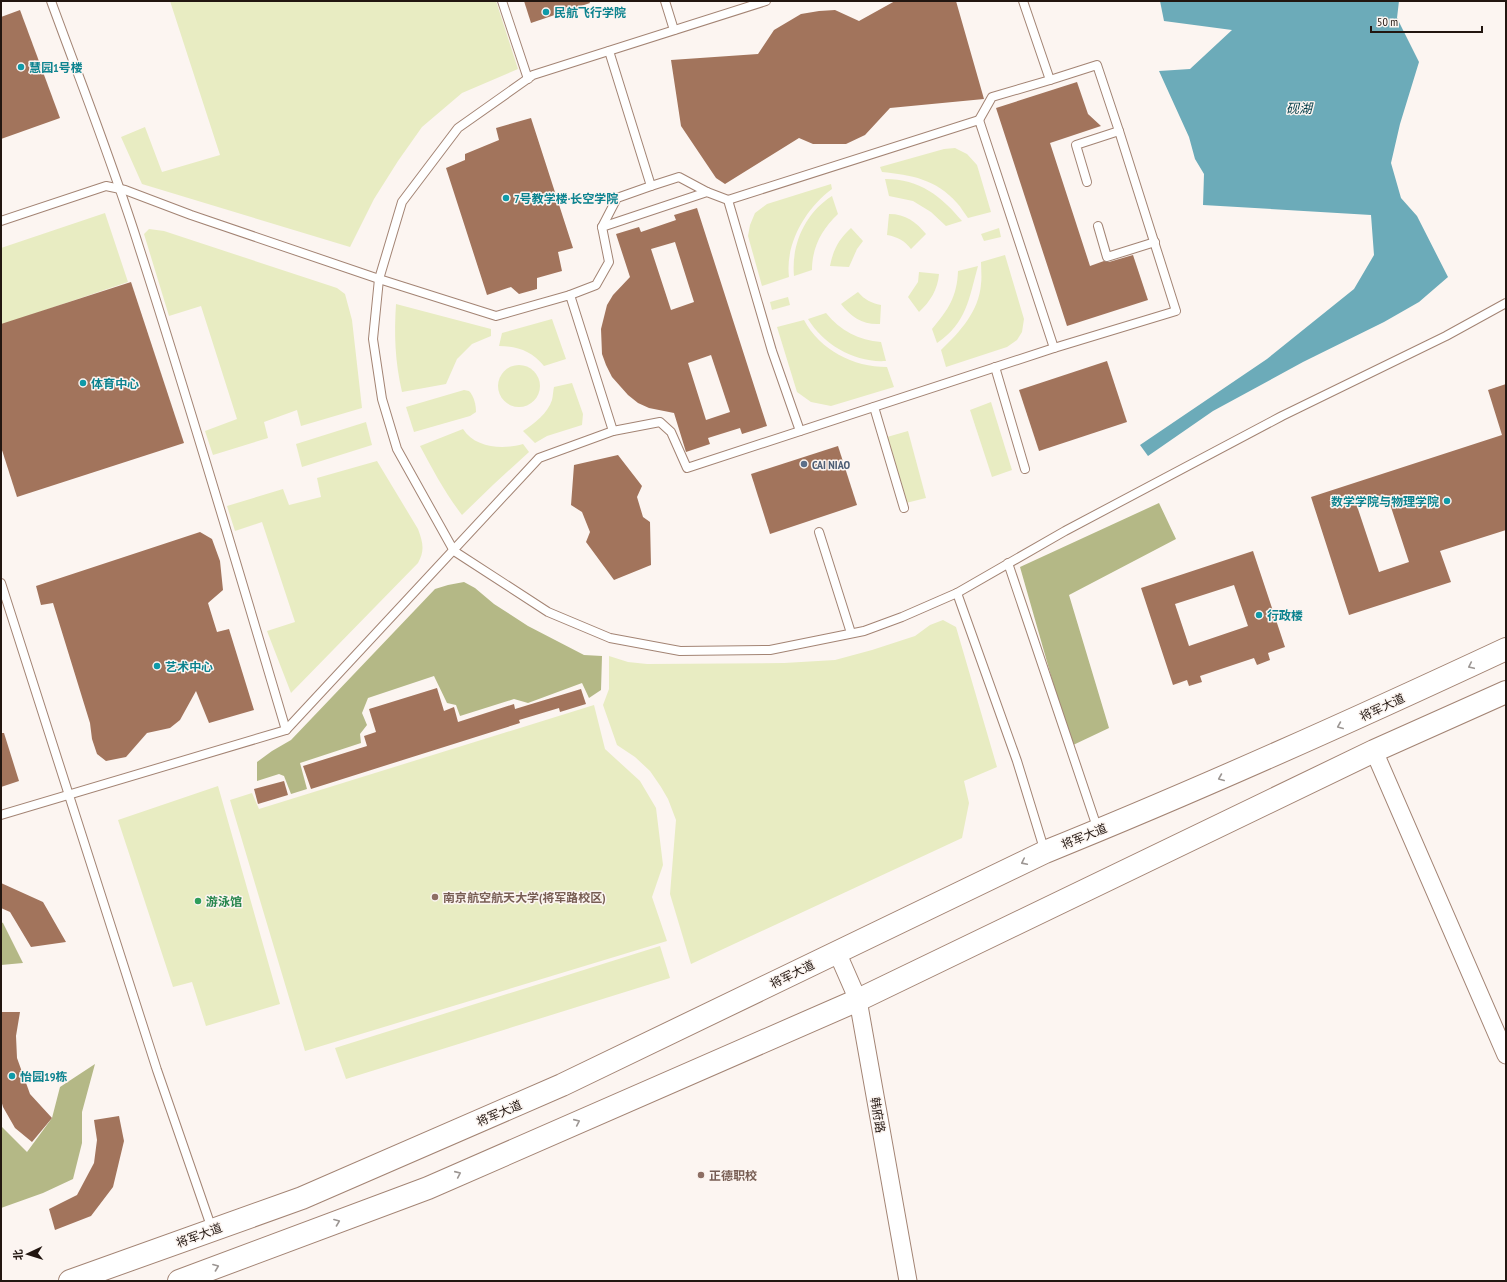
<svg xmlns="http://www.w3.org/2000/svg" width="1507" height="1282" viewBox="0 0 1507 1282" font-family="'PT Sans Narrow','Noto Sans SC',sans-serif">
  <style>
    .green { fill: #e8ecc2 }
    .forest { fill: #b4b886 }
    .water { fill: #6cabb9 }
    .building { fill: #a2745c; fill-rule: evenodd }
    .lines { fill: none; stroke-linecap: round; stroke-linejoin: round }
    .lane-casing { stroke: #a38474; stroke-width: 10 }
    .street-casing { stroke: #a38474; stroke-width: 19 }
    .primary-casing { stroke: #a38474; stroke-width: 24 }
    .lane { stroke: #fff; stroke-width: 8 }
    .street { stroke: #fff; stroke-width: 17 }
    .primary { stroke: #fff; stroke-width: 22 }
    .oneway { stroke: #9c9693 }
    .culture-dot { fill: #0f9aa8; stroke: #fcf5f1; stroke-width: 1.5 }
    .service-dot { fill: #5c6f8a; stroke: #fcf5f1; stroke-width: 1.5 }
    .education-dot { fill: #8d6e63; stroke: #fcf5f1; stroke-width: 1.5 }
    .leisure-dot { fill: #2e9e5b; stroke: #fcf5f1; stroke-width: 1.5 }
    .labels { text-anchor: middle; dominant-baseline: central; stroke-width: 3; stroke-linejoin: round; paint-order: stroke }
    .culture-label { font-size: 12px; font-weight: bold; fill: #0d838f; stroke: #fcf5f1; text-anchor: start }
    .service-label { font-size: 12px; font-weight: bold; fill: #4e5e75; stroke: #fcf5f1; text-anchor: start }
    .street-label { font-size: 12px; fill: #221610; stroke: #fcf5f1 }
    .education-label { font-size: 12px; font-weight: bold; fill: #785e54; stroke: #fcf5f1; text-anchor: start }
    .leisure-label { font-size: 12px; font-weight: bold; fill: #27864d; stroke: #fcf5f1; text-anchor: start }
    .water-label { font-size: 13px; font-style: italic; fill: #003b47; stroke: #fcf5f1 }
  </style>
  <rect width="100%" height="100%" fill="#fcf5f1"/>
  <!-- green -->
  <g class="green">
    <path d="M 170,1 L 496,1 L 518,69 L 462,93 L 422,127 L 398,161 L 374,199 L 350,247 L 142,184 L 121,137 L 145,127 L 162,172 L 220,155 Z"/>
    <path d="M 955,148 L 967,154 L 977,165 L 991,212 L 968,218 C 964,213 961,207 957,203 C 936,179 911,175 882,172 L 880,167 L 944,149 Z"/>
    <path d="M 885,179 C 920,179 941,196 962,221 L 946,226 L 931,212 L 913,201 L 889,196 Z"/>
    <path d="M 831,184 L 832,189 C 805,209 785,244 789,277 L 762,286 L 748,236 L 750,225 L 755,213 L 767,204 Z"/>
    <path d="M 832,196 L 838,214 C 822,229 812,247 812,270 L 794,276 C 791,245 805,213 832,196 Z"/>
    <path d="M 105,213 L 128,282 L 1,325 L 1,248 Z"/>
    <path d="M 889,214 C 906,214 916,222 926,234 L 911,249 C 905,241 898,237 887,235 Z"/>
    <path d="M 851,228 L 863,241 L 857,249 L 849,267 L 830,266 C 833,250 839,239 851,228 Z"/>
    <path d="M 999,228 L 1001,237 L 984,241 L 981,234 Z"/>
    <path d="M 149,229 L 164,231 L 337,288 L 345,294 L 352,320 L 362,408 L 301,426 L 297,410 L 264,422 L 268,438 L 213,455 L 205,431 L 237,419 L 201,306 L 169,316 L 144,234 Z"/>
    <path d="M 1005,255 L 1024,319 L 1022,332 L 1017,340 L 1007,347 L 946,367 L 941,350 C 960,332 979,311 981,284 C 982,277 981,269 981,262 Z"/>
    <path d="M 978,266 C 969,298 967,323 937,343 L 932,329 C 948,310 957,297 958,271 Z"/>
    <path d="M 919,272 L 939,274 C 938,289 930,302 919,312 L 908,297 L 918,282 Z"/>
    <path d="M 858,292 C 865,300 871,303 881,305 L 880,324 C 863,325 851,317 841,304 Z"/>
    <path d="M 788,297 L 790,305 L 772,310 L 770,302 Z"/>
    <path d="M 396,304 L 491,329 L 491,336 L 472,344 L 457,359 L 446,384 L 402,392 C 395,361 394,335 396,304 Z"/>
    <path d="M 826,313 C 840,331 859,340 881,342 L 886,361 C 855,363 824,345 808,319 Z"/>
    <path d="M 552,319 L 566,359 L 544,366 C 532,351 517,346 499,346 L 502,333 Z"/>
    <path d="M 804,320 C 820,350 853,367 887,367 L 894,387 L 831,406 L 811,402 L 797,392 L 777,327 Z"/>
    <circle cx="519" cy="386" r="21"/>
    <path d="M 572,383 L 583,414 L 582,425 L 547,436 L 535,443 L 523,431 C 534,424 548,413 552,400 C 553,396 553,391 554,387 Z"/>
    <path d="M 464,390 L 469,391 C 474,396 476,405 476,412 L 470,416 L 414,432 L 406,407 Z"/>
    <path d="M 991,402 L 1012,470 L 992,477 L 970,410 Z"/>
    <path d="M 366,422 L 372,445 L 302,467 L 296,444 Z"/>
    <path d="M 463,429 C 475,448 503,450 523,444 L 529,452 L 494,484 L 462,515 C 445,493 433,470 420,446 Z"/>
    <path d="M 908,431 L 926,498 L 906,503 L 887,437 Z"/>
    <path d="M 377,461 L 418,529 C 423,543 425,550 418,563 L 291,693 L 267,631 L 295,622 L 262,522 L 235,531 L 227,506 L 283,489 L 289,505 L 321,497 L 317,478 Z"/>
    <path d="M 943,620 L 956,627 L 997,767 L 964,781 L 969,803 L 962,838 L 691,964 L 670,894 L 676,820 L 668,799 L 661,787 L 650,771 L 635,757 L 617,745 L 603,705 L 609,689 L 609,656 L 628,662 L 647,664 L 784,663 L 835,660 L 872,650 L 915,636 L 930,625 Z"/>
    <path d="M 594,705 L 605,749 L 640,781 L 656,808 L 663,865 L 652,897 L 667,941 L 305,1051 L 230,800 L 252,793 L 259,809 Z"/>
    <path d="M 218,786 L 280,1004 L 206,1026 L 192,982 L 173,987 L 118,820 Z"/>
    <path d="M 660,946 L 670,978 L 346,1079 L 335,1048 Z"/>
  </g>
  <!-- forest -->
  <g class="forest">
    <path d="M 1159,503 L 1176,539 L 1069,595 L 1109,728 L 1071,746 L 1020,567 Z"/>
    <path d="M 464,582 L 475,588 L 494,604 L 528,626 L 584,655 L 602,656 L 601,690 L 589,698 L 582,683 L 528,703 L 514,699 L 460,716 L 456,705 L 447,703 L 434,676 L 368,698 L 362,713 L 367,725 L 360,734 L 361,743 L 300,763 L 307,789 L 291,794 L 284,776 L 279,774 L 257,781 L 257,762 L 272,751 L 291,740 L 435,589 L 448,585 Z"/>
    <path d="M 1,922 L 3,923 L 23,963 L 1,965 Z"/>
    <path d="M 95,1064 L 82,1112 L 82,1143 L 73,1179 L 43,1193 L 1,1208 L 1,1125 L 2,1127 L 27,1152 L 52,1118 L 60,1087 Z"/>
  </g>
  <!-- water -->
  <path class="water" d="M 1160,1 L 1399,1 L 1397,18 L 1419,62 L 1400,124 L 1391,163 L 1401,198 L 1417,216 L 1448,277 L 1419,302 L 1384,322 L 1303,362 L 1213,411 L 1148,456 L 1140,445 L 1267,359 L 1354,289 L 1374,255 L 1371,215 L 1203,205 L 1204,174 L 1195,159 L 1189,137 L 1159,71 L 1190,69 L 1232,30 L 1164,21 Z"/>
  <!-- building -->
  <g class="building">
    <path d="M 524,1 L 589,1 L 590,3 L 531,23 Z"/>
    <path d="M 895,1 L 956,1 L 984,99 L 890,108 L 865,135 L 846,144 L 813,144 L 799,138 L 725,184 L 716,178 L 681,126 L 671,60 L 758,54 L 774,30 L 801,14 L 819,11 L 835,10 L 859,21 Z"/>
    <path d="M 20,10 L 60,118 L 1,139 L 1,17 Z"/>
    <path d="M 1077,82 L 1088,114 L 1101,126 L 1050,143 L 1090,266 L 1104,261 L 1109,262 L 1133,255 L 1148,300 L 1067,326 L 996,108 Z"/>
    <path d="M 531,118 L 573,248 L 558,252 L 562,271 L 537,278 L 537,289 L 519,294 L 511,287 L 487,295 L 446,168 L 465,160 L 465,154 L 499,140 L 496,128 Z"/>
    <path d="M 697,208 L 767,426 L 742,434 L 740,428 L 708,438 L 710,444 L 686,452 L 674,413 L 649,408 L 638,403 L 628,395 L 612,377 L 606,365 L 602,354 L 601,329 L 607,305 L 613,295 L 630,277 L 616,234 L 639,227 L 641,232 L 676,220 L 674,215 ZM 675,242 L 694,302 L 671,310 L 651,249 ZM 711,355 L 730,412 L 706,420 L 688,363 Z"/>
    <path d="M 131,282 L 184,443 L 17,497 L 1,447 L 1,324 Z"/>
    <path d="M 1107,361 L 1127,422 L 1039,451 L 1019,390 Z"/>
    <path d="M 1506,384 L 1506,530 L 1440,551 L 1451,582 L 1349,615 L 1311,497 L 1502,435 L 1488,390 ZM 1387,495 L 1409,562 L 1379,572 L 1357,506 Z"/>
    <path d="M 838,446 L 857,505 L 770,534 L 751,474 Z"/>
    <path d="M 618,455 L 642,486 L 637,497 L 643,517 L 650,522 L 651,565 L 614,580 L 586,542 L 590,532 L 582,512 L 571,505 L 574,465 Z"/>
    <path d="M 200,532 L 212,539 L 220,561 L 223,590 L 208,603 L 217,632 L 229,629 L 254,710 L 209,723 L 196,691 L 180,720 L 170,728 L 147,733 L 126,757 L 106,761 L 97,754 L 92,739 L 90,723 L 53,603 L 41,605 L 36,586 Z"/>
    <path d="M 1253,551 L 1285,647 L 1268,653 L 1270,660 L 1257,665 L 1254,658 L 1200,676 L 1202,682 L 1189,686 L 1187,680 L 1173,685 L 1141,588 ZM 1234,585 L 1248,626 L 1189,646 L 1175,604 Z"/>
    <path d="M 437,688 L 444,711 L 454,707 L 458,722 L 514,704 L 515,709 L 581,689 L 586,704 L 560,712 L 559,708 L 519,720 L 520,723 L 311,789 L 303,766 L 367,746 L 364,736 L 376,732 L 369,709 Z"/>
    <path d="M 1,733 L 4,733 L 19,781 L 1,787 Z"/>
    <path d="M 284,781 L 288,795 L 258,804 L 254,789 Z"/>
    <path d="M 1,883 L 43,902 L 66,942 L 31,947 L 10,912 L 1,908 Z"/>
    <path d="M 1,1012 L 20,1012 L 16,1036 L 17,1058 L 30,1094 L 52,1118 L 32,1142 L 15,1128 L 3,1107 L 1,1100 Z"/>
    <path d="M 119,1116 L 124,1141 L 113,1187 L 91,1216 L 55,1230 L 49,1209 L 77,1195 L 94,1163 L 97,1140 L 94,1120 Z"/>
  </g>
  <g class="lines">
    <!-- lane casing -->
    <g class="lane-casing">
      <g id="lane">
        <path d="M 51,1 C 81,83 113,164 139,247 C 191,408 238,569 286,730"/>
        <path d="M 502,1 L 528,79"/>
        <path d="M 665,1 L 674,30"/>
        <path d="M 766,1 L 533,75 L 458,128 L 402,202 L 379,279 L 373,339 L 382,399 L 397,449 L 454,551 L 548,612 L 610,638 L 680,651 L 770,650 L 864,631 L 902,617 L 957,593 L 1065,531 L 1282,416 L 1446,336 L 1506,303"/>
        <path d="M 1050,80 L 1097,65 L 1119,131 L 1076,145 L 1087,182"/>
        <path d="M 979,120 L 992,97 L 1050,80 L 1023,1"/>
        <path d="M 651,186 L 679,177 L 707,192"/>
        <path d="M 728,200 L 979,120 L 1054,348"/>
        <path d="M 1,221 L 106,186 L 125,190 L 191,215 L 379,279 L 496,316 L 570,295 L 613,431 L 539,458 L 286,730 L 1,815"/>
        <path d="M 1098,226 L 1107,257 L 1155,242"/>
        <path d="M 602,227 L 617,198 L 651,186 L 609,51"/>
        <path d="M 570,295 L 596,285 L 609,262 L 602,227 L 707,192 L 728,200 L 772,351 L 800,431"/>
        <path d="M 995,367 L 1025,469"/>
        <path d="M 874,407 L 904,508"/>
        <path d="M 613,431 L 660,422 L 671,432 L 687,468 L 1054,348 L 1176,311 L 1119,131"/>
        <path d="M 819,532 L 851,633"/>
        <path d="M 1008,563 L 1098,830"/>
        <path d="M 1,583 L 157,1070 L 212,1229"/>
        <path d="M 957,593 L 1017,761 L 1045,852"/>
      </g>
    </g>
    <!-- street casing -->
    <g class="street-casing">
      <g id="street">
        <path d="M 1374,751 L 1506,1055"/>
        <path d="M 837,952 L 858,1000 L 908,1281"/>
      </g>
    </g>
    <!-- primary casing -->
    <g class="primary-casing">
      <g id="primary">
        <path d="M 70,1281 L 302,1198 L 562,1085 L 1045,852 C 1201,789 1354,720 1506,649"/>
        <path d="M 179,1281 L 428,1188 L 858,1000 L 1374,751 L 1506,692"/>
      </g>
    </g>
    <!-- lane -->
    <use href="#lane" class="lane"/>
    <!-- street -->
    <use href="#street" class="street"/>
    <!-- primary -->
    <use href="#primary" class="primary"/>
  </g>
  <!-- one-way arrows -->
  <defs><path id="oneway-chevron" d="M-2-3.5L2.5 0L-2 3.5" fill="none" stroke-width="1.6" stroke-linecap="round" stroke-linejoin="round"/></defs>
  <g class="oneway">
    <use href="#oneway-chevron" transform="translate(1471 666) rotate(155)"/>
    <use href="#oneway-chevron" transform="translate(1340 726) rotate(157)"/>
    <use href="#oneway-chevron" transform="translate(1221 778) rotate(157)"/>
    <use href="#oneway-chevron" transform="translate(1024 862) rotate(154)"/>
    <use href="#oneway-chevron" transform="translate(577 1122) rotate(-24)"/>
    <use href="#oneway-chevron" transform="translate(458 1174) rotate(-24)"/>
    <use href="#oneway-chevron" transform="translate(337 1222) rotate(-21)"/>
    <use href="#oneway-chevron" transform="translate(216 1267) rotate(-21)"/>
  </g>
  <!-- markers -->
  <g class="culture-dot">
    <circle cx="546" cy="12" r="4"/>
    <circle cx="21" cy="67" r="4"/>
    <circle cx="506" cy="198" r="4"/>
    <circle cx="83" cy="383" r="4"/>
    <circle cx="1447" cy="501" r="4"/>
    <circle cx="1259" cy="615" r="4"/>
    <circle cx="157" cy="666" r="4"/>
    <circle cx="12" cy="1076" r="4"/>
  </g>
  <circle class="service-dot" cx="804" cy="464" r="4"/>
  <g class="education-dot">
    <circle cx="435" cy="897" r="4"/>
    <circle cx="701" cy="1175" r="4"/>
  </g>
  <circle class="leisure-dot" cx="198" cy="901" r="4"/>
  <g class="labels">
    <!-- culture labels -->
    <g class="culture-label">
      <text x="554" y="12">民航飞行学院</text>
      <text x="29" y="67">慧园1号楼</text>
      <text x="514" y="198">7号教学楼·长空学院</text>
      <text x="91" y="383">体育中心</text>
      <text x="1439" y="501" text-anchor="end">数学学院与物理学院</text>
      <text x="1267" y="615">行政楼</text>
      <text x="165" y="666">艺术中心</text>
      <text x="20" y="1076">怡园19栋</text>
    </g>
    <!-- service labels -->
    <g class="service-label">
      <text x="812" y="464">CAI NIAO</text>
    </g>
    <!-- street labels -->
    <g class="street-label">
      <text transform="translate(1382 707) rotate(-25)">将军大道</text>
      <text transform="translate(1084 836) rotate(-22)">将军大道</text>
      <text transform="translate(792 974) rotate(-26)">将军大道</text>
      <text transform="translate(499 1113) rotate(-23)">将军大道</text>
      <text transform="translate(878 1115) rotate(80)">韩府路</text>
      <text transform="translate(199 1235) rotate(-20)">将军大道</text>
    </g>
    <!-- education labels -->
    <g class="education-label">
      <text x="443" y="897">南京航空航天大学(将军路校区)</text>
      <text x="709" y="1175">正德职校</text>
    </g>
    <!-- leisure labels -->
    <g class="leisure-label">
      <text x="206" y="901">游泳馆</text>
    </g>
    <!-- water labels -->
    <g class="water-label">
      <text x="1299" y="108">砚湖</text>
    </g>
  </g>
  <!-- border -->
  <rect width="1507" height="1282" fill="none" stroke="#221610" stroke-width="4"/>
  <!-- north arrow -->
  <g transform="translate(28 1254) rotate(266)" stroke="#fcf5f1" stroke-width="3" paint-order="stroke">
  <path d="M0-3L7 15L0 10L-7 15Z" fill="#221610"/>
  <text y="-6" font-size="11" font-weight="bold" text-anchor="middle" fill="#221610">北</text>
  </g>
  <!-- scale -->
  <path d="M1371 26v6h111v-6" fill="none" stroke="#221610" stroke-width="2"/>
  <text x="1377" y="26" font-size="12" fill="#221610" stroke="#fcf5f1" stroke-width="3" paint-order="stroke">50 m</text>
</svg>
